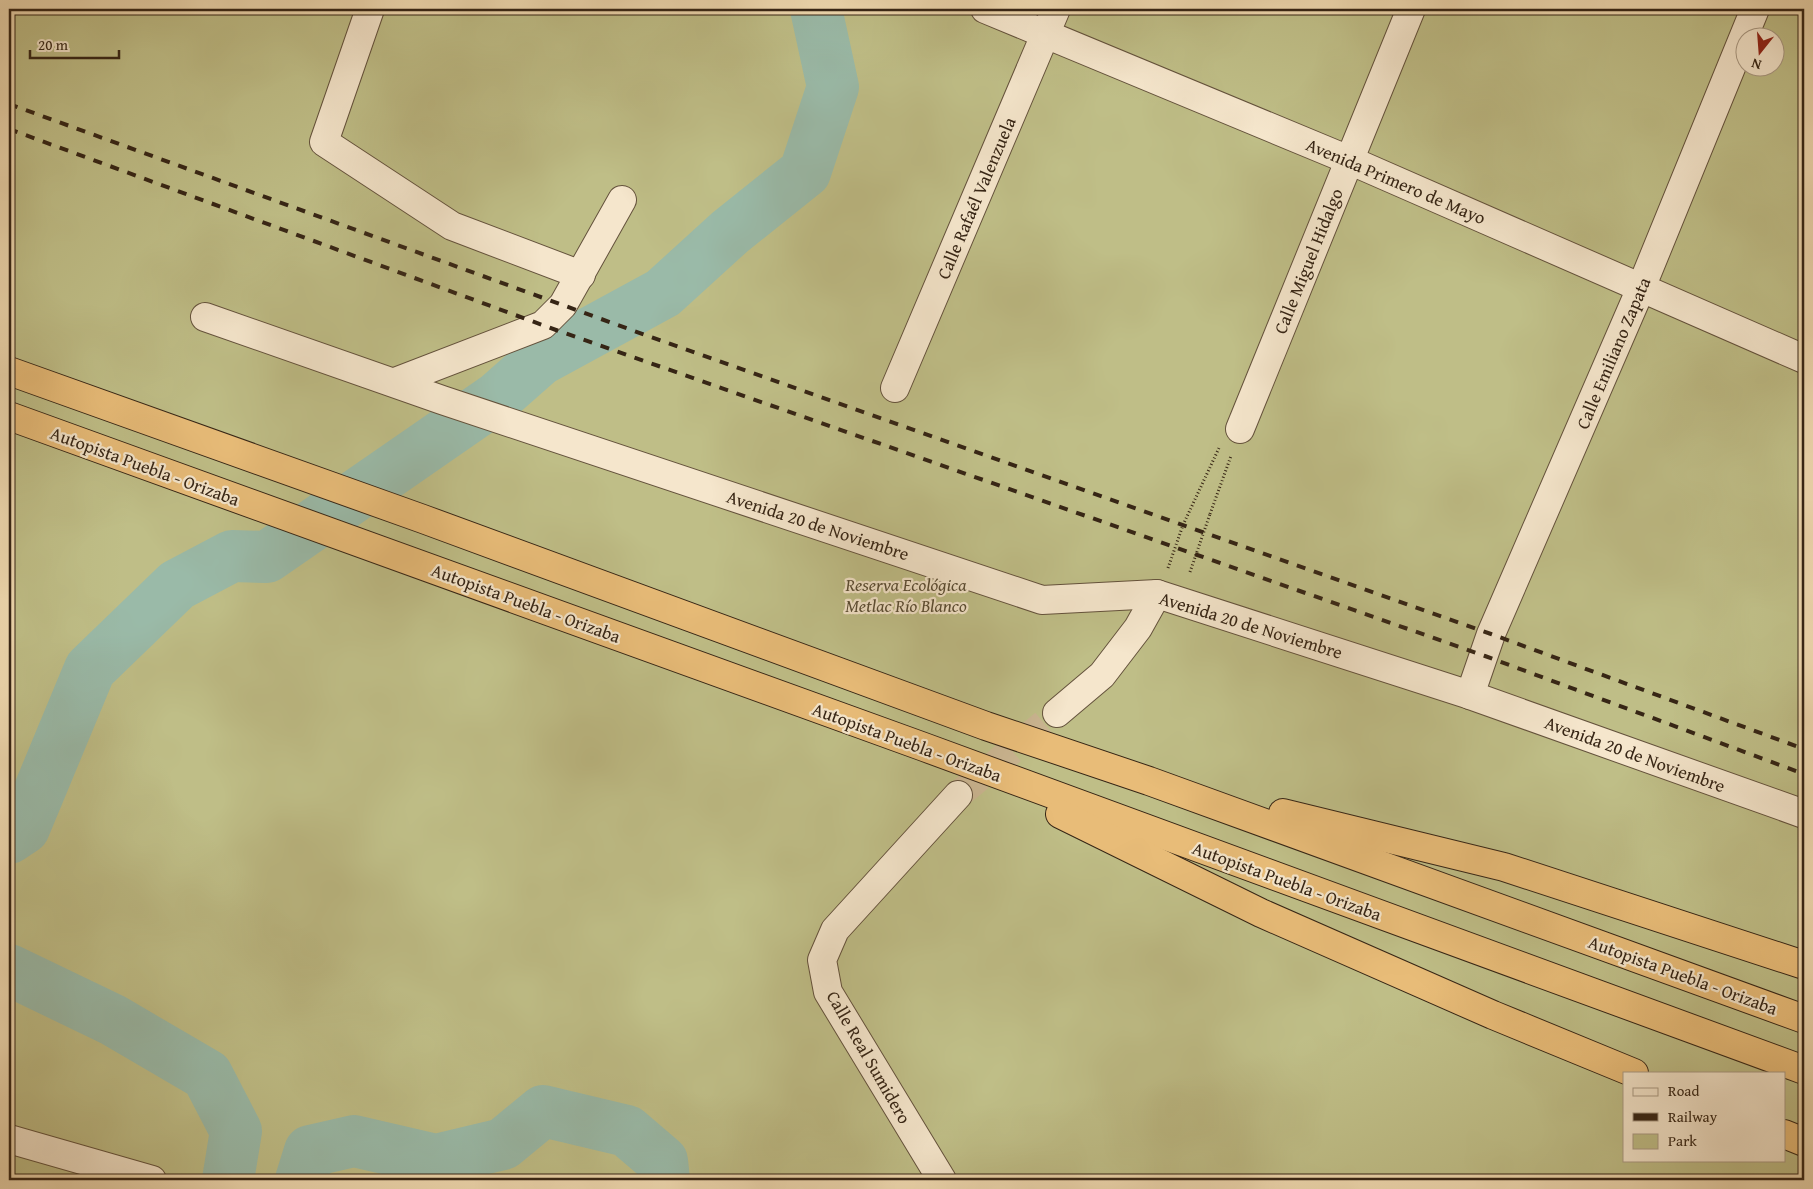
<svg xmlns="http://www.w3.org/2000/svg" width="1813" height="1189" viewBox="0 0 1813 1189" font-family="'Gentium Book Plus',serif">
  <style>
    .green { fill: #bfbe87; stroke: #7a724e; fill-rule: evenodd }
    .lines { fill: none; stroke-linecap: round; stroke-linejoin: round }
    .river { stroke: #9abaa8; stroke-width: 52 }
    .street-tunnel { stroke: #cab591; stroke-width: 28; stroke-dasharray: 28 14; stroke-linecap: butt }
    .street-casing { stroke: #64523c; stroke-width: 30 }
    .highway-casing { stroke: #362515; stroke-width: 30 }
    .path { stroke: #362515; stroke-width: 3; stroke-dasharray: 1 2.5; stroke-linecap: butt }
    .street { stroke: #f5e6cc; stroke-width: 28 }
    .highway { stroke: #e8bc78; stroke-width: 28 }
    .rail { stroke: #362515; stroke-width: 4; stroke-dasharray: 9 9; stroke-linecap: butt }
    .path-bridge { stroke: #362515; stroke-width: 3; stroke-dasharray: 1 2.5; stroke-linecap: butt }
    .labels { text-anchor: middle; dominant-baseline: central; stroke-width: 4.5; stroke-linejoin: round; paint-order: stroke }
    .street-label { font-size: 18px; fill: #362515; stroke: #f5e6cc }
    .park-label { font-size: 18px; font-style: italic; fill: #584b32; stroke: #f5e6cc }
  </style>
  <rect width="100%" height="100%" fill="#efd9b0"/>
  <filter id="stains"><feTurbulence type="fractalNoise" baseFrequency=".004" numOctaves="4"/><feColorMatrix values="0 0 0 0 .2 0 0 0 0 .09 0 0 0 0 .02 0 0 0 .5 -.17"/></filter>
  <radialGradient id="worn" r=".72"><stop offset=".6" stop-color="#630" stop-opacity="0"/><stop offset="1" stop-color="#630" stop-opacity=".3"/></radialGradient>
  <!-- green -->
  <path class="green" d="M 9,9 L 1804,9 L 1804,1180 L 9,1180 ZM 1746,38 L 1776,38 L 1776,68 L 1746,68 ZM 1624,1073 L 1784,1073 L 1784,1160 L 1624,1160 Z"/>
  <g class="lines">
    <!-- river -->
    <g class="river">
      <path d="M 9,838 L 24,828 L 90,669 L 177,585 L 232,556 L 267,557 L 498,397 L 540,360 L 663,293 L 730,232 L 805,172 L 833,87 L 816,9"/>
      <path d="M 9,970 L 113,1020 L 207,1075 L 236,1131 L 228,1180"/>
      <path d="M 301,1180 L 310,1151 L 354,1141 L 436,1160 L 503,1144 L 543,1111 L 627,1131 L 662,1161 L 664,1180"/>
    </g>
    <!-- street-tunnel -->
    <path class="street-tunnel" d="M 958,795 L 1057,713"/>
    <!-- street casing -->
    <g class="street-casing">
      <g id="street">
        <path d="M 370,9 L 324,142 L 452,226 L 581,275"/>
        <path d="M 985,9 L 1349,160 L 1804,359"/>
        <path d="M 205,317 L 442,400 L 1042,600 L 1157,594 L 1470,695 L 1804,814"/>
        <path d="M 395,382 L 543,325 L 563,305 L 622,200"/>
        <path d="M 895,388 L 1056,9"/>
        <path d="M 1240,429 L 1411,9"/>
        <path d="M 1470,695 L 1491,634 L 1641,288 L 1755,9"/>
        <path d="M 1057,713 L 1102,675 L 1138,628 L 1157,594"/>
        <path d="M 9,1139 L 152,1180"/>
        <path d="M 942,1180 L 828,992 L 822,960 L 835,930 L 958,795"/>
      </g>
    </g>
    <!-- highway casing -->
    <g class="highway-casing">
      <g id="highway">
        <path d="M 9,371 L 423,519 L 986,726 L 1149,781 L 1804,1019"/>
        <path d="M 9,416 L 924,747 L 1804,1070"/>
        <path d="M 1283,813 L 1504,867 L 1804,965"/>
        <path d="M 1060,814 L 1261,913 L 1493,1015 L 1634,1073"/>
        <path d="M 1784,1134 L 1804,1142"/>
      </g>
    </g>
    <!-- path -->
    <g class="path">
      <path d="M 1210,514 L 1231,456"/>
      <path d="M 1168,568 L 1183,525 L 1219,448"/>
    </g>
    <!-- street -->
    <use href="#street" class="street"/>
    <!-- highway -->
    <use href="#highway" class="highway"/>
    <!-- rail -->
    <g class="rail">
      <path d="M 9,104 L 648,336 L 1491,634 L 1804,749"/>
      <path d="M 9,129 L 556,330 L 1485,656 L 1804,774"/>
    </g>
    <!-- path-bridge -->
    <path class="path-bridge" d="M 1190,572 L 1210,514"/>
  </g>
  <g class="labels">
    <!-- street labels -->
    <g class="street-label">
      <text transform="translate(1396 181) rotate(23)">Avenida Primero de Mayo</text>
      <text transform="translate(976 198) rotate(-67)">Calle Rafaél Valenzuela</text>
      <text transform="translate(1308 261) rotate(-68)">Calle Miguel Hidalgo</text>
      <text transform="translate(1613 353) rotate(-67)">Calle Emiliano Zapata</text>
      <text transform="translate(145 466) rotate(20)">Autopista Puebla - Orizaba</text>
      <text transform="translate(818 525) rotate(18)">Avenida 20 de Noviembre</text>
      <text transform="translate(526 603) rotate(20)">Autopista Puebla - Orizaba</text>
      <text transform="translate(1251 625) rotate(17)">Avenida 20 de Noviembre</text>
      <text transform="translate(907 742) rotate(20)">Autopista Puebla - Orizaba</text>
      <text transform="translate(1635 754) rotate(20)">Avenida 20 de Noviembre</text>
      <text transform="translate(1287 881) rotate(20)">Autopista Puebla - Orizaba</text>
      <text transform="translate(1683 975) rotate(20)">Autopista Puebla - Orizaba</text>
      <text transform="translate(869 1057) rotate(60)">Calle Real Sumidero</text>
    </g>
    <!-- park labels -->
    <g class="park-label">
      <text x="906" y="584">Reserva Ecológica<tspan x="906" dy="21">Metlac Río Blanco</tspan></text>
    </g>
  </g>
  <!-- margin -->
  <rect width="1813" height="1189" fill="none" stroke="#efd9b0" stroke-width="30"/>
  <rect x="10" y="10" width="1793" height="1169" fill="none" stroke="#362515" stroke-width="2.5"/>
  <rect x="15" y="15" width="1783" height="1159" fill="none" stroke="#362515"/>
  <!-- legend -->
  <rect x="1623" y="1072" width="162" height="90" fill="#f5e6cc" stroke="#a99983"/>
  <rect x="1633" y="1088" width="25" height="8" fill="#f5e6cc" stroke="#a99983"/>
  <text x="1668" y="1096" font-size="15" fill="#362515">Road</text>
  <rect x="1633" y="1113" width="25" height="8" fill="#362515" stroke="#a99983"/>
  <text x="1668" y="1122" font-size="15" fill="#362515">Railway</text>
  <rect x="1633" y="1134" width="25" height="15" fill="#bfbe87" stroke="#a99983"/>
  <text x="1668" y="1146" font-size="15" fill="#362515">Park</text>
  <!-- north arrow -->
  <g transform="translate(1760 52) rotate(197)"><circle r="24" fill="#f5e6cc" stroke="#a99983"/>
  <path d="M0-4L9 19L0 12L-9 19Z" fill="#8f2418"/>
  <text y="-8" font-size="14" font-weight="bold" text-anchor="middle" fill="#362515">N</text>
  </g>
  <!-- scale -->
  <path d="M30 50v8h89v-8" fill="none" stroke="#362515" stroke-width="2.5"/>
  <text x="38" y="50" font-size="15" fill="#362515" stroke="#f5e6cc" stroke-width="4" paint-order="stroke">20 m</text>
  <rect width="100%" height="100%" filter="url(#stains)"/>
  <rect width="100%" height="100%" fill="url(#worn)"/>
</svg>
